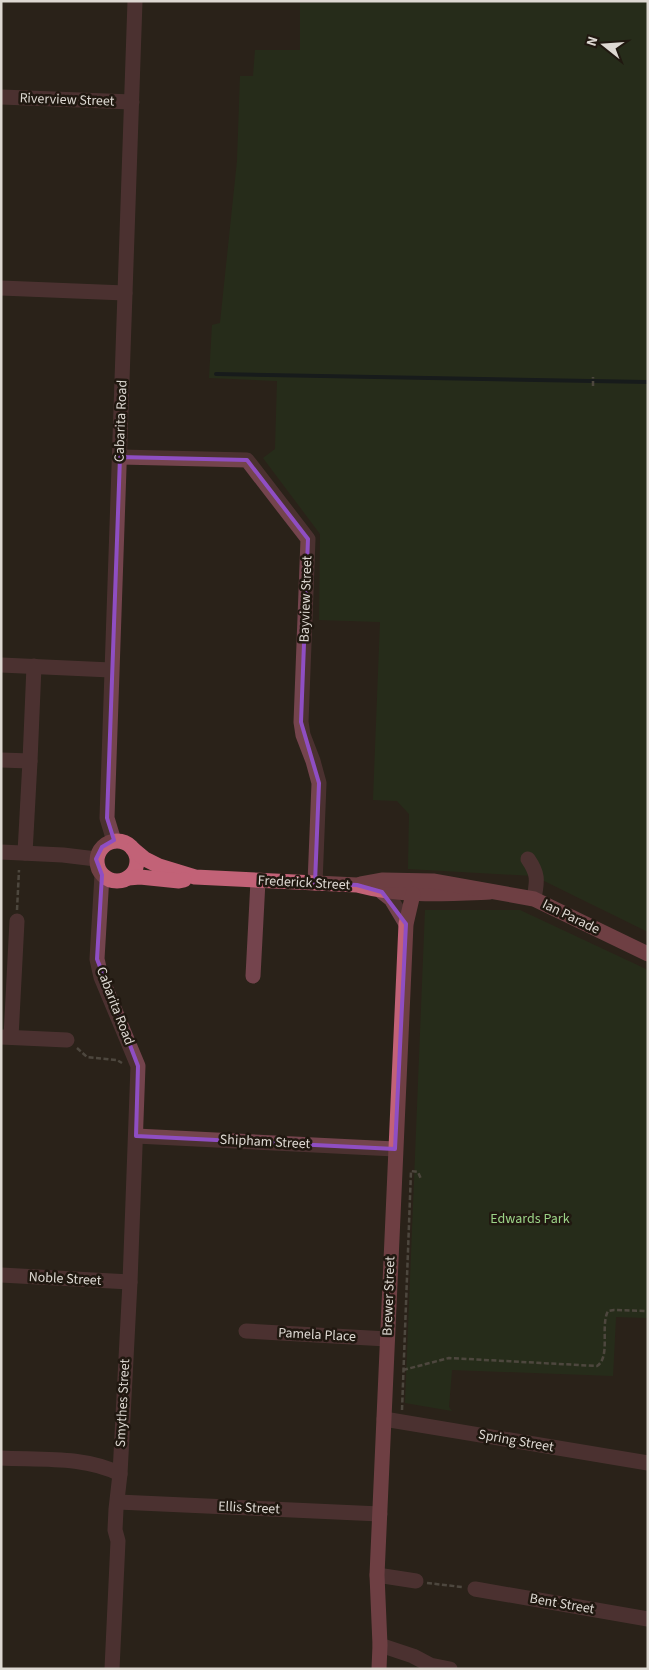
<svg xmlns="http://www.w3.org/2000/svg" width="649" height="1670" viewBox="0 0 649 1670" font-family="'Source Sans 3',sans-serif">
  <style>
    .green { fill: #23391b }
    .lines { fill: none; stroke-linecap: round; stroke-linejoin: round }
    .stream { stroke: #02121e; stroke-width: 4 }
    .path { stroke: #79736b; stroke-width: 2.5; stroke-dasharray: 5 2.5; stroke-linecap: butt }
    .minor { stroke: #74444d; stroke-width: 15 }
    .major { stroke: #c26277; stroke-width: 15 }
    .marked { fill: none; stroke: #8f4ec3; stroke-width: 4; stroke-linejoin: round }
    .labels { text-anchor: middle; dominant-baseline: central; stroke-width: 5; stroke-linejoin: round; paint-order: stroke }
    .street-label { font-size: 14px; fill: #ddd8d2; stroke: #201810 }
    .park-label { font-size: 14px; fill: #9bd287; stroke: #201810 }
  </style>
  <rect width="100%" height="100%" fill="#2a2219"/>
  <!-- green -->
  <g class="green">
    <path d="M 300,1 L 648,1 L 648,932 L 534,876 L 408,869 L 409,814 L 397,801 L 373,800 L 380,622 L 319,620 L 320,534 L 263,458 L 275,449 L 277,381 L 209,378 L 212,325 L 220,323 L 237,161 L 240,76 L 253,76 L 255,50 L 300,50 Z"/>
    <path d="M 425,910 L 520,910 L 648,970 L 648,1318 L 616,1317 L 613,1376 L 452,1370 L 449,1407 L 452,1411 L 405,1403 Z"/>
  </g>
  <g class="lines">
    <!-- stream -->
    <path class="stream" d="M 216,374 L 648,382"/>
    <!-- path -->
    <g class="path">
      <path d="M 593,386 L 593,377"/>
      <path d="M 17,910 L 19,870"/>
      <path d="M 77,1048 L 87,1057 L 117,1060 L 122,1063"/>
      <path d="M 403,1370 L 449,1358 L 597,1366 C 611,1357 600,1326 608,1311 L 614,1310 L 648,1311"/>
      <path d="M 402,1410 L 411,1171 L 418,1172 L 421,1179"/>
      <path d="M 427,1583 L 462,1587"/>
    </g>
    <!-- minor -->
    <g class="minor">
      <path d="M 1,97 L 132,102"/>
      <path d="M 1,288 L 125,293"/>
      <path d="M 120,457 L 247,460 L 308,539 L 301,722 L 303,735 L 313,761 L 319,783 L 315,883"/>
      <path d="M 1,665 L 111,670"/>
      <path d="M 1,760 L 30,761 L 34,666"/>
      <path d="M 114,841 L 107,818 L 135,1"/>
      <path d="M 1,852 L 63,855 L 96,859"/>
      <path d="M 25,853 L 30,761"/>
      <path d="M 528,859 C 539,875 537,881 534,899"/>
      <path d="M 102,875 L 97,959 L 101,977 L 138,1066 L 130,1282 L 120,1474 L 116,1509 L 115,1530 L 118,1541 L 112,1669"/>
      <path d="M 382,892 L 391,899 L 406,924"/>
      <path d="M 253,976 L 258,881"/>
      <path d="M 1,1037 L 67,1040"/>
      <path d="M 11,1037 L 17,921"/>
      <path d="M 136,1136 L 395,1149"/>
      <path d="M 1,1275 L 130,1282"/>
      <path d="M 246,1331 L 387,1339"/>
      <path d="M 384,1419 L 648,1463"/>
      <path d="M 1,1458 C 40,1460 85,1456 120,1474"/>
      <path d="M 118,1502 L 380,1514"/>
      <path d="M 377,1575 L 416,1581"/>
      <path d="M 475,1589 L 648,1619"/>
      <path d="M 380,1645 L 413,1656 L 430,1665 L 450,1669"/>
    </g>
    <!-- major -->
    <g class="major">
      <circle cx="117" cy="861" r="20"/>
      <path d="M 133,849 L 145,859 L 159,866 L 195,877 L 357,885 C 402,897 445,894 490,892"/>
      <path d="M 128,878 L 140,877 L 179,881 L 184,880"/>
      <path d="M 361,884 L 383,880 L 433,881 L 534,899 L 648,954"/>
      <path d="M 379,1669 L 380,1645 L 377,1575 L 406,924 L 413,894"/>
    </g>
  </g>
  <!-- marked area -->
  <path d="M0 0H649V1670H0ZM 120,457 L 247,460 L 308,539 L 301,722 L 319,783 L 315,883 L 357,885 L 382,892 L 406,924 L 395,1149 L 136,1136 L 138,1066 L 97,959 L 102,875 L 96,859 L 102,847 L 114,840 L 107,818 Z" fill="#2a2219" fill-opacity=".55" fill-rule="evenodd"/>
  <path class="marked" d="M 120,457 L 247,460 L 308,539 L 301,722 L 319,783 L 315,883 L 357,885 L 382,892 L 406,924 L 395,1149 L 136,1136 L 138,1066 L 97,959 L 102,875 L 96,859 L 102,847 L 114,840 L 107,818 Z"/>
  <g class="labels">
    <!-- street labels -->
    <g class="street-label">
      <text transform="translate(67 100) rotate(2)">Riverview Street</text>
      <text transform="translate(121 421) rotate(-88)">Cabarita Road</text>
      <text transform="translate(306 599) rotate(-88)">Bayview Street</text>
      <text transform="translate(304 883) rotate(3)">Frederick Street</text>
      <text transform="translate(571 917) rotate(26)">Ian Parade</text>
      <text transform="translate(115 1006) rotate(69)">Cabarita Road</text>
      <text transform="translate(265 1142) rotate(3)">Shipham Street</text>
      <text transform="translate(65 1279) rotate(3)">Noble Street</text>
      <text transform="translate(389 1296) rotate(-88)">Brewer Street</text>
      <text transform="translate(317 1335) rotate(3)">Pamela Place</text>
      <text transform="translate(123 1403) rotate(-87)">Smythes Street</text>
      <text transform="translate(516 1441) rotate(10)">Spring Street</text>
      <text transform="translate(249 1508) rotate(3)">Ellis Street</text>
      <text transform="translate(562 1604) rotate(10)">Bent Street</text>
    </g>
    <!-- park labels -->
    <g class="park-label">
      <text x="530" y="1219">Edwards Park</text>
    </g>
  </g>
  <!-- border -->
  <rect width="649" height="1670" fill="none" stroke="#ddd8d2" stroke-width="5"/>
  <!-- north arrow -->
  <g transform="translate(604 45) rotate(287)" stroke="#201810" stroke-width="4" paint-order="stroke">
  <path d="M0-4L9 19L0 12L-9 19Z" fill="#ddd8d2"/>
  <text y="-8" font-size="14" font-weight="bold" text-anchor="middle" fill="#ddd8d2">N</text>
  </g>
</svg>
